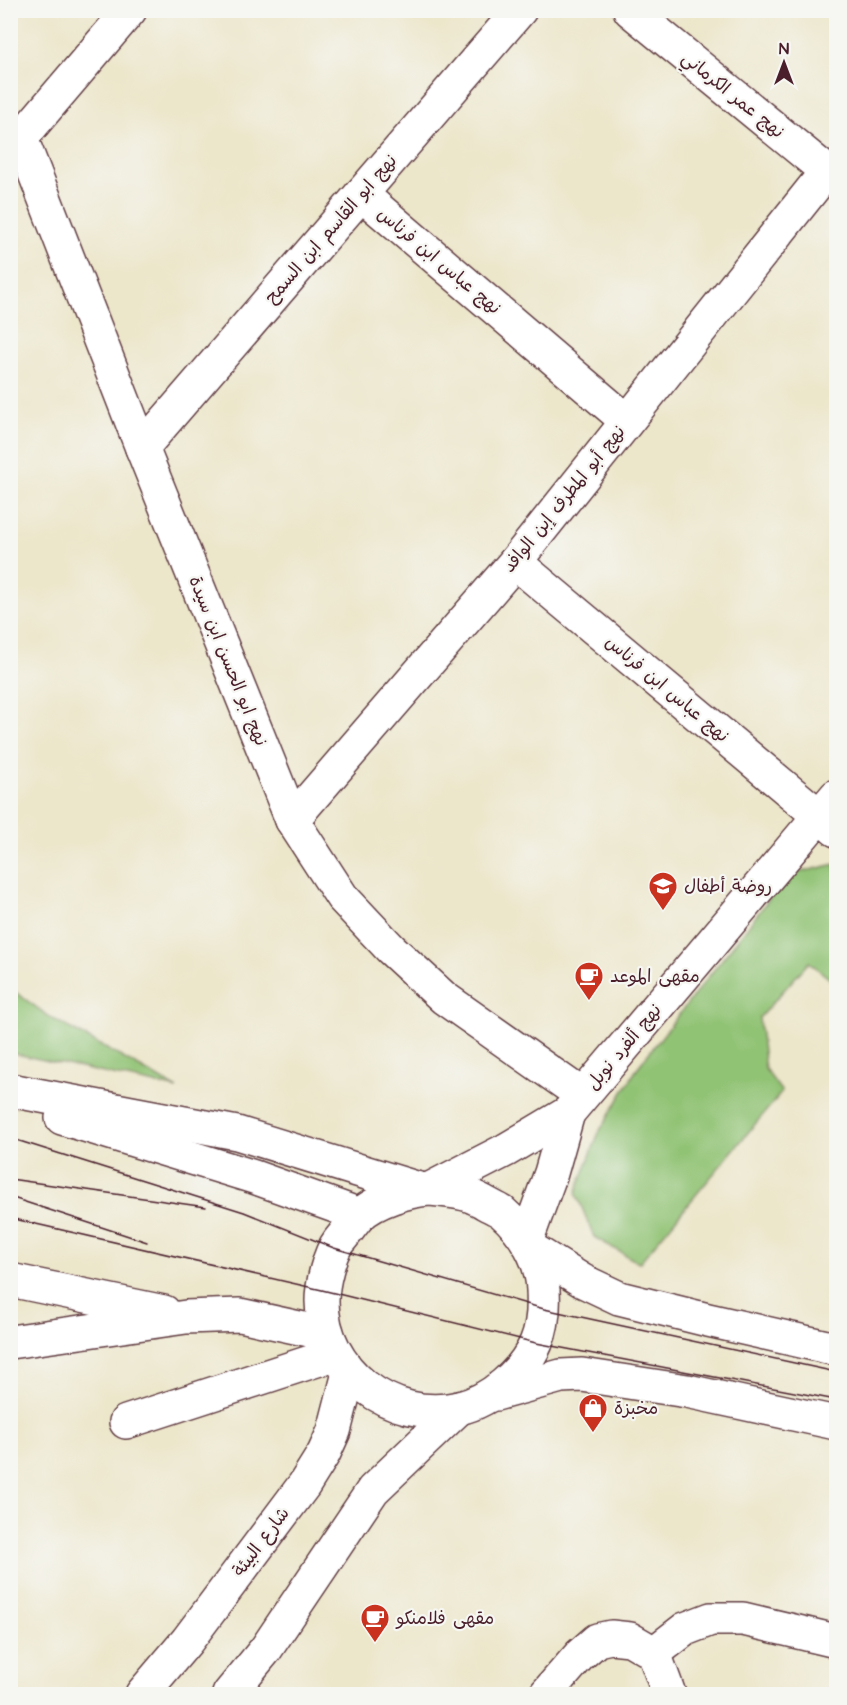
<svg xmlns="http://www.w3.org/2000/svg" width="847" height="1705" viewBox="0 0 847 1705" font-family="'Architects Daughter','Playpen Sans Arabic',sans-serif">
  <style>
    .green { fill: #91c374; stroke: #6e7150; stroke-width: 1.5 }
    .lines { fill: none; stroke-linecap: round; stroke-linejoin: round }
    .minor-casing { stroke: #623d43; stroke-width: 36 }
    .minor { stroke: #fff; stroke-width: 33 }
    .tram { stroke: #4a1f2b; stroke-width: 1.5 }
    .labels { text-anchor: middle; dominant-baseline: central; stroke-width: 4.5; stroke-linejoin: round; paint-order: stroke }
    .street-label { font-size: 18px; fill: #4a1f2b; stroke: #f6f6f2 }
    .poi-label { font-size: 18px; fill: #4a1f2b; stroke: #f6f6f2; text-anchor: start }
  </style>
  <rect width="100%" height="100%" fill="#f6f6f2"/>
  <filter id="ink" filterUnits="userSpaceOnUse"><feTurbulence type="fractalNoise" baseFrequency=".0167" numOctaves="2"/><feDisplacementMap in="SourceGraphic" scale="12" xChannelSelector="R" yChannelSelector="G"/><feConvolveMatrix kernelMatrix="1 2 1 2 8 2 1 2 1" color-interpolation-filters="sRGB"/></filter>
  <filter id="wash" filterUnits="userSpaceOnUse"><feTurbulence type="fractalNoise" baseFrequency=".008" numOctaves="4" result="noise"/><feDisplacementMap in="SourceGraphic" scale="24" xChannelSelector="R" yChannelSelector="G"/><feGaussianBlur stdDeviation="1.35" result="paint"/><feColorMatrix in="noise" values="0 0 0 0 0 0 0 0 0 0 0 0 0 0 0 0 0 1.4 0 .05"/><feComposite in="paint" operator="in"/></filter>
  <g filter="url(#wash)">
    <rect width="100%" height="100%" fill="#ece6ca"/>
    <!-- green -->
    <g class="green">
      <path d="M 836,864 L 836,984 L 809,962 L 759,1018 L 765,1069 L 782,1092 L 639,1263 L 594,1237 L 576,1193 L 599,1132 L 638,1067 L 788,875 Z"/>
      <path d="M 11,989 L 50,1017 L 178,1089 L 11,1053 Z"/>
    </g>
  </g>
  <g filter="url(#ink)">
    <g class="lines">
      <!-- minor casing -->
      <g class="minor-casing">
        <g id="minor">
          <path d="M 630,10 L 836,179"/>
          <path d="M 10,128 L 21,138 L 142,448 L 292,820 L 342,897 L 391,949 L 444,998 L 582,1095"/>
          <path d="M 21,138 L 130,10"/>
          <path d="M 361,194 L 627,421"/>
          <path d="M 142,448 L 520,10"/>
          <path d="M 515,562 L 836,830"/>
          <path d="M 292,820 L 515,562 L 827,171"/>
          <path d="M 10,1090 L 237,1133 L 419,1189"/>
          <path d="M 568,1113 L 836,796"/>
          <path d="M 62,1118 L 254,1177 L 360,1215"/>
          <path d="M 430,1189 C 441,1190 454,1191 465,1194 C 471,1195 477,1199 482,1201 C 488,1205 496,1208 502,1212 C 524,1231 542,1260 543,1290 C 544,1307 543,1327 536,1343 C 523,1373 490,1401 459,1408 C 391,1424 322,1370 322,1301 C 322,1284 329,1254 339,1241 C 346,1233 352,1224 359,1216 C 374,1201 408,1190 430,1189 L 506,1150 L 568,1113 L 551,1173 L 527,1239"/>
          <path d="M 533,1250 L 583,1281 L 619,1298 L 708,1320 L 836,1349"/>
          <path d="M 10,1280 L 164,1312"/>
          <path d="M 10,1342 L 186,1317 L 240,1315 L 327,1334"/>
          <path d="M 496,1394 L 561,1376 L 582,1375 L 687,1391 L 836,1423"/>
          <path d="M 126,1422 L 335,1354"/>
          <path d="M 654,1653 L 685,1629 L 711,1619 L 743,1619 L 836,1641"/>
          <path d="M 142,1694 L 187,1641 L 304,1485 L 324,1453 L 334,1431 L 349,1373"/>
          <path d="M 229,1694 L 266,1649 L 373,1490 L 459,1408"/>
          <path d="M 546,1694 L 580,1655 L 597,1640 L 611,1637 L 630,1639 L 654,1653 L 669,1694"/>
        </g>
      </g>
      <!-- minor -->
      <use href="#minor" class="minor"/>
      <!-- tram -->
      <g class="tram">
        <path d="M 10,1138 L 244,1212 L 334,1248 L 544,1309 L 836,1372"/>
        <path d="M 10,1179 L 206,1207"/>
        <path d="M 10,1197 L 147,1242"/>
        <path d="M 10,1218 L 322,1290 L 536,1343 L 836,1400"/>
      </g>
    </g>
  </g>
  <!-- icons -->
  <defs>
    <g id="school-pin" transform="scale(1.5)"><path d="M0 17L-7.5 6A9.5 9.5 0 1 1 7.5 6Z" fill="#c8321e" stroke="#f6f6f2"/><path d="M0-5L7-2L0 1L-7-2ZM-4 1L0 2.5L4 1V4Q0 6-4 4Z" fill="#fff"/></g>
    <g id="cafe-pin" transform="scale(1.5)"><path d="M0 17L-7.5 6A9.5 9.5 0 1 1 7.5 6Z" fill="#c8321e" stroke="#f6f6f2"/><path d="M-5.5-4.5H6V0H3Q3 3.5 0 3.5H-2.5Q-5.5 3.5-5.5 0ZM3-3.2v2h1.7v-2ZM-6 4.5H4V6H-6Z" fill="#fff"/></g>
    <g id="shop-pin" transform="scale(1.5)"><path d="M0 17L-7.5 6A9.5 9.5 0 1 1 7.5 6Z" fill="#c8321e" stroke="#f6f6f2"/><path d="M-5-2.5h2.3a2.7 3.5 0 0 1 5.4 0H5L5.5 6h-11ZM-1.5-2.5h3a1.5 2.3 0 0 0-3 0Z" fill="#fff"/></g>
  </defs>
  <g fill-rule="evenodd">
    <use href="#school-pin" x="663" y="886"/>
    <use href="#cafe-pin" x="589" y="976"/>
    <use href="#shop-pin" x="593" y="1408"/>
    <use href="#cafe-pin" x="375" y="1618"/>
  </g>
  <g class="labels">
    <!-- street labels -->
    <g class="street-label">
      <text transform="translate(733 95) rotate(39)">نهج عمر الكرماني</text>
      <text transform="translate(331 229) rotate(-49)">نهج ابو القاسم ابن السمح</text>
      <text transform="translate(439 261) rotate(40)">نهج عباس ابن فرناس</text>
      <text transform="translate(564 499) rotate(-51)">نهج أبو المطرف إبن الوافد</text>
      <text transform="translate(228 661) rotate(68)">نهج ابو الحسن ابن سيدة</text>
      <text transform="translate(667 689) rotate(40)">نهج عباس ابن فرناس</text>
      <text transform="translate(624 1047) rotate(-50)">نهج ألفرد نوبل</text>
      <text transform="translate(261 1542) rotate(-53)">شارع البيئة</text>
    </g>
    <!-- poi labels -->
    <g class="poi-label">
      <text x="684" y="886">روضة أطفال</text>
      <text x="610" y="976">مقهى الموعد</text>
      <text x="614" y="1408">مخبزة</text>
      <text x="396" y="1618">مقهى فلامنكو</text>
    </g>
  </g>
  <!-- margin -->
  <rect width="847" height="1705" fill="none" stroke="#f6f6f2" stroke-width="36"/>
  <!-- north arrow -->
  <g transform="translate(784 63)" stroke="#f6f6f2" stroke-width="4.5" paint-order="stroke">
  <path d="M0-4.5L10 22L0 15L-10 22Z" fill="#4a1f2b"/>
  <text y="-9" font-size="16" font-weight="bold" text-anchor="middle" fill="#4a1f2b">N</text>
  </g>
</svg>
